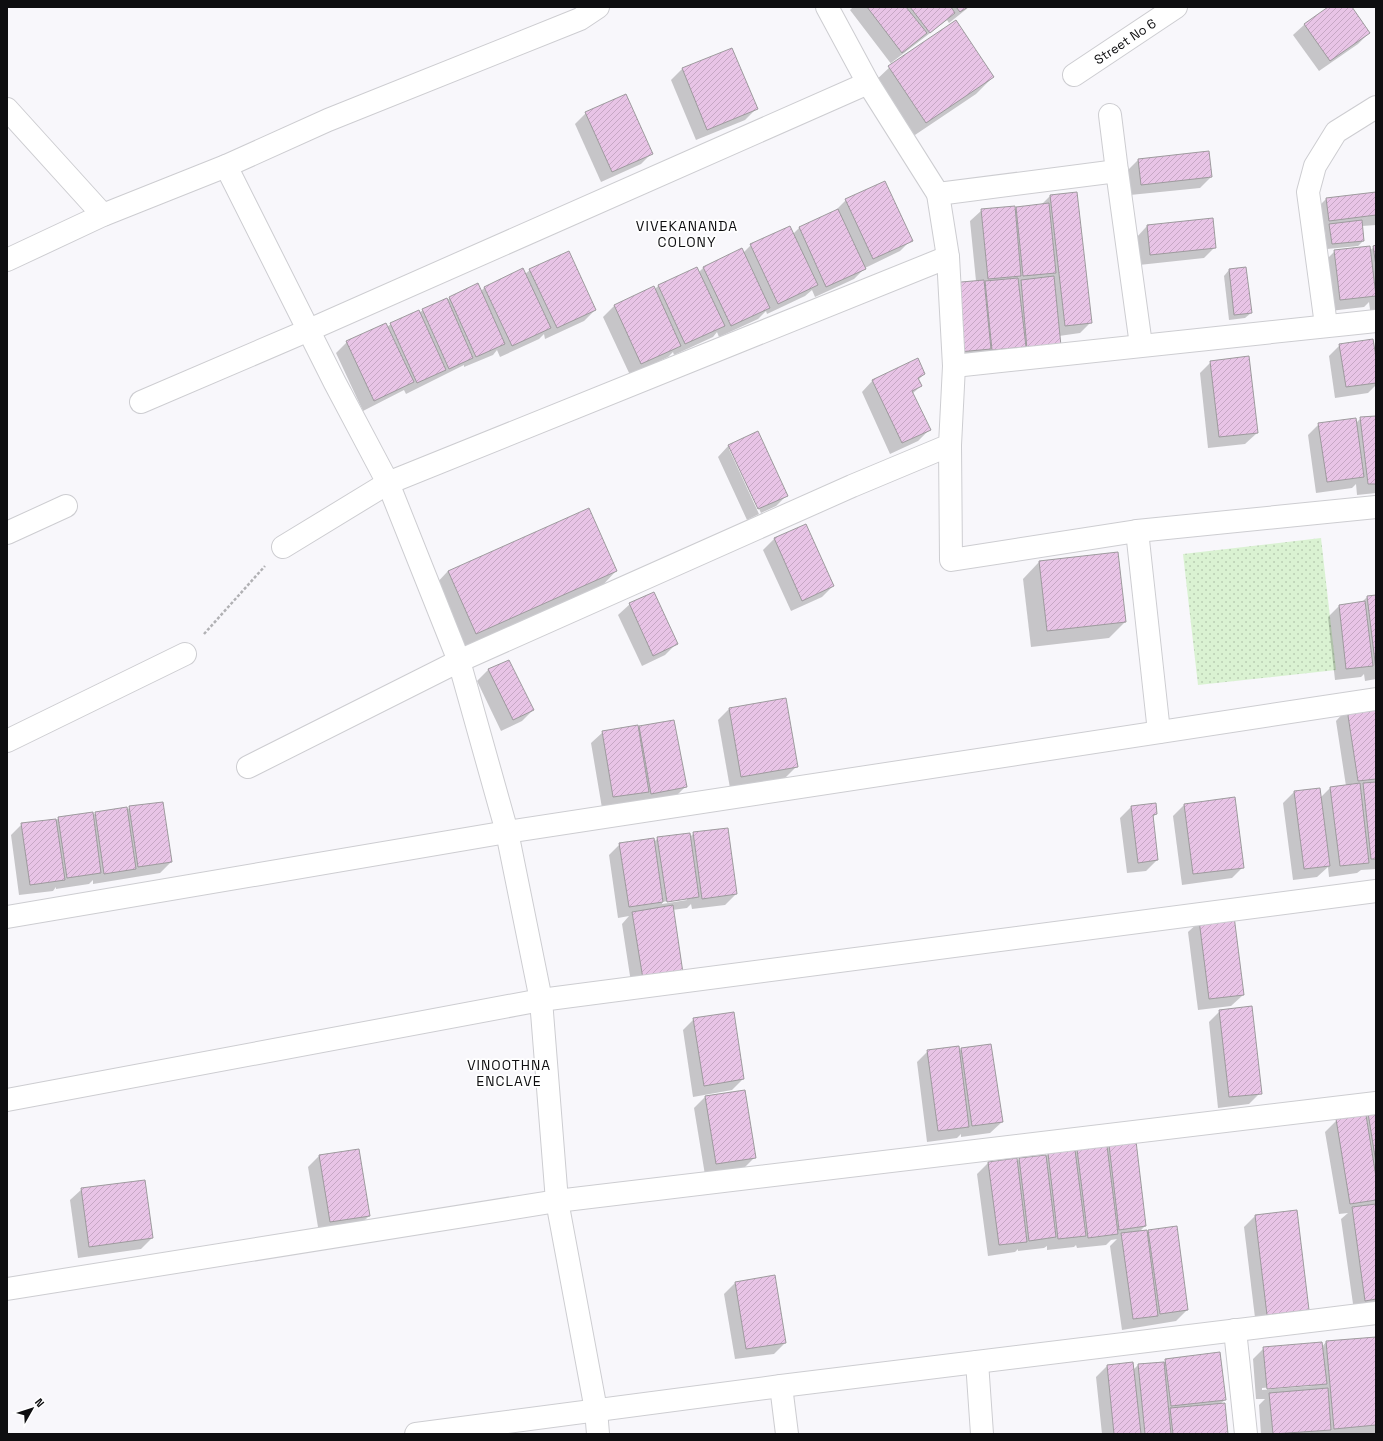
<svg xmlns="http://www.w3.org/2000/svg" width="1383" height="1441" viewBox="0 0 1383 1441" font-family="'Space Grotesk',sans-serif">
  <style>
    .park { fill: url(#park-dots) }
    .shadow { fill: #0003; fill-rule: evenodd }
    .building { fill: url(#building-hatch); stroke: #9e9b9e }
    .lines { fill: none; stroke-linecap: round; stroke-linejoin: round }
    .minor-casing { stroke: #cdcdd1; stroke-width: 24 }
    .path { stroke: #b1b1b4; stroke-width: 2.5; stroke-dasharray: 3 2; stroke-linecap: butt }
    .minor { stroke: #fff; stroke-width: 22 }
    .labels { text-anchor: middle; dominant-baseline: central; stroke-width: 3.5; stroke-linejoin: round; paint-order: stroke }
    .street-label { font-size: 13px; fill: #0e0e10; stroke: #fff }
    .neighbourhood-label { font-size: 14px; letter-spacing: 1px; fill: #0e0e10; stroke: #fff }
  </style>
  <defs>
    <pattern id="park-dots" width="8" height="8" patternUnits="userSpaceOnUse"><rect width="8" height="8" fill="#daf2d2"/><path d="M2 2h.1M6 6h.1" fill="none" stroke="#baceb3" stroke-width="1.8" stroke-linecap="round"/></pattern>
    <pattern id="building-hatch" width="6" height="6" patternUnits="userSpaceOnUse"><rect width="6" height="6" fill="#e8c4e6"/><path d="M-1 1l2-2M0 6l6-6M5 7l2-2" fill="none" stroke="#c6a7c4"/></pattern>
  </defs>
  <rect width="100%" height="100%" fill="#f8f7fb"/>
  <!-- park -->
  <path class="park" d="M 1321,538 L 1336,670 L 1198,685 L 1183,554 Z"/>
  <!-- shadow -->
  <g class="shadow">
    <path d="M 853,7 L 969,7 L 949,23 L 947,20 L 891,63 L 993,77 L 976,94 L 909,139 L 872,84 L 892,65 L 850,10 Z"/>
    <path d="M 1330,7 L 1351,7 L 1369,33 L 1358,44 L 1319,71 L 1293,35 L 1305,24 Z"/>
    <path d="M 682,69 L 756,109 L 745,120 L 696,140 L 671,80 Z"/>
    <path d="M 586,113 L 652,153 L 641,164 L 601,182 L 575,124 Z"/>
    <path d="M 1138,160 L 1211,177 L 1200,188 L 1130,195 L 1127,171 Z"/>
    <path d="M 1376,193 L 1376,225 L 1362,226 L 1363,241 L 1358,246 L 1327,249 L 1325,231 L 1318,231 L 1315,210 L 1326,199 Z"/>
    <path d="M 1051,195 L 1091,322 L 1080,333 L 1059,336 L 1060,346 L 947,363 L 976,281 L 970,221 L 982,210 L 1014,210 L 1016,208 L 1041,205 Z"/>
    <path d="M 846,200 L 911,240 L 900,251 L 865,268 L 854,279 L 815,297 L 812,290 L 805,296 L 767,314 L 766,311 L 758,319 L 719,337 L 717,332 L 713,337 L 674,355 L 673,352 L 668,357 L 630,375 L 603,317 L 614,306 L 653,288 L 654,290 L 658,286 L 697,268 L 699,272 L 703,268 L 743,253 L 751,245 L 793,234 L 799,228 L 834,212 Z"/>
    <path d="M 1212,219 L 1215,247 L 1204,258 L 1139,265 L 1136,238 L 1147,226 Z"/>
    <path d="M 1376,246 L 1376,316 L 1371,317 L 1369,302 L 1364,307 L 1330,311 L 1324,262 L 1335,251 L 1370,250 Z"/>
    <path d="M 530,270 L 595,310 L 584,321 L 545,339 L 544,334 L 539,339 L 500,357 L 497,350 L 493,355 L 464,367 L 464,365 L 406,394 L 404,390 L 363,411 L 336,353 L 347,342 L 387,327 L 391,324 L 419,313 L 423,310 L 447,300 L 450,298 L 481,291 L 484,288 L 525,274 Z"/>
    <path d="M 1229,270 L 1251,313 L 1245,318 L 1229,320 L 1224,276 Z"/>
    <path d="M 1340,345 L 1376,364 L 1376,385 L 1368,393 L 1335,398 L 1329,356 Z"/>
    <path d="M 1211,362 L 1257,433 L 1245,444 L 1208,448 L 1200,373 Z"/>
    <path d="M 924,374 L 918,380 L 921,386 L 912,394 L 929,430 L 918,441 L 890,454 L 862,392 L 873,380 Z"/>
    <path d="M 1376,417 L 1376,493 L 1357,495 L 1356,484 L 1352,488 L 1316,493 L 1308,435 L 1319,424 L 1356,423 L 1361,418 Z"/>
    <path d="M 729,445 L 787,495 L 776,506 L 761,513 L 731,449 L 729,449 L 759,514 L 747,520 L 718,457 Z"/>
    <path d="M 805,525 L 833,586 L 822,597 L 791,611 L 763,550 L 774,539 Z"/>
    <path d="M 1039,562 L 1125,622 L 1109,638 L 1031,647 L 1023,579 Z"/>
    <path d="M 448,571 L 616,571 L 600,588 L 459,650 L 432,588 Z"/>
    <path d="M 1376,596 L 1376,679 L 1365,681 L 1364,674 L 1361,677 L 1335,680 L 1328,617 L 1339,606 L 1361,603 L 1367,597 Z"/>
    <path d="M 630,604 L 676,644 L 665,655 L 642,666 L 618,615 Z"/>
    <path d="M 508,661 L 533,710 L 522,721 L 501,731 L 477,681 L 488,670 Z"/>
    <path d="M 785,700 L 796,767 L 785,778 L 730,788 L 718,720 L 729,709 Z"/>
    <path d="M 1376,705 L 1376,869 L 1361,870 L 1357,873 L 1329,877 L 1328,867 L 1317,877 L 1293,880 L 1283,803 L 1294,792 L 1320,798 L 1330,788 L 1346,786 L 1336,721 L 1347,709 Z"/>
    <path d="M 639,727 L 685,787 L 674,798 L 640,804 L 640,800 L 636,803 L 602,808 L 591,743 L 603,732 L 637,729 Z"/>
    <path d="M 1155,804 L 1156,814 L 1152,818 L 1157,860 L 1146,871 L 1127,873 L 1120,818 L 1131,807 Z"/>
    <path d="M 1184,805 L 1243,867 L 1232,878 L 1182,885 L 1173,816 Z"/>
    <path d="M 130,807 L 171,862 L 160,873 L 93,884 L 93,880 L 89,884 L 56,889 L 56,887 L 53,891 L 19,895 L 11,835 L 22,824 L 55,821 L 59,818 L 92,816 L 96,813 L 127,810 Z"/>
    <path d="M 694,833 L 736,894 L 725,905 L 692,909 L 691,904 L 687,908 L 672,910 L 682,973 L 632,989 L 622,924 L 629,916 L 618,918 L 609,855 L 620,844 L 654,842 L 658,838 L 689,838 ZM 687,898 L 687,900 L 662,904 L 662,902 Z"/>
    <path d="M 1200,921 L 1243,995 L 1231,1006 L 1198,1010 L 1188,932 Z"/>
    <path d="M 1220,1011 L 1260,1093 L 1249,1104 L 1218,1108 L 1209,1022 Z"/>
    <path d="M 733,1013 L 743,1079 L 732,1090 L 693,1097 L 683,1030 L 694,1019 Z"/>
    <path d="M 961,1049 L 1002,1122 L 990,1133 L 961,1137 L 961,1134 L 957,1138 L 927,1142 L 917,1062 L 928,1051 L 958,1052 Z"/>
    <path d="M 705,1097 L 755,1157 L 744,1168 L 705,1175 L 694,1108 Z"/>
    <path d="M 1376,1113 L 1376,1309 L 1354,1311 L 1341,1219 L 1348,1213 L 1339,1214 L 1325,1132 L 1337,1120 Z"/>
    <path d="M 1110,1146 L 1145,1226 L 1139,1232 L 1146,1233 L 1149,1231 L 1187,1310 L 1176,1321 L 1122,1330 L 1110,1246 L 1117,1239 L 1111,1240 L 1106,1245 L 1077,1248 L 1076,1245 L 1074,1247 L 1047,1250 L 1047,1246 L 1044,1248 L 1018,1251 L 1018,1249 L 1015,1252 L 988,1256 L 977,1174 L 989,1162 L 1017,1162 L 1019,1159 L 1046,1156 L 1048,1154 L 1107,1148 Z"/>
    <path d="M 319,1156 L 369,1216 L 358,1227 L 319,1233 L 308,1167 Z"/>
    <path d="M 82,1189 L 152,1238 L 141,1249 L 78,1258 L 70,1200 Z"/>
    <path d="M 1255,1216 L 1308,1309 L 1297,1320 L 1256,1326 L 1244,1227 Z"/>
    <path d="M 735,1283 L 785,1343 L 774,1354 L 735,1359 L 724,1294 Z"/>
    <path d="M 1376,1338 L 1376,1434 L 1261,1434 L 1259,1405 L 1265,1399 L 1256,1399 L 1253,1359 L 1264,1348 L 1322,1347 L 1326,1342 ZM 1312,1384 L 1312,1386 L 1262,1390 L 1262,1388 Z"/>
    <path d="M 1166,1360 L 1225,1400 L 1220,1404 L 1227,1434 L 1102,1434 L 1096,1377 L 1107,1366 L 1132,1363 L 1133,1370 L 1138,1365 L 1163,1363 Z"/>
  </g>
  <!-- building -->
  <g class="building">
    <path d="M 867,7 L 906,7 L 927,33 L 902,53 Z"/>
    <path d="M 910,7 L 951,7 L 955,13 L 930,33 Z"/>
    <path d="M 956,7 L 968,7 L 960,12 Z"/>
    <path d="M 1328,7 L 1352,7 L 1370,33 L 1330,61 L 1304,24 Z"/>
    <path d="M 956,20 L 994,77 L 926,123 L 888,66 Z"/>
    <path d="M 732,48 L 758,109 L 707,130 L 682,68 Z"/>
    <path d="M 626,94 L 653,154 L 612,172 L 585,112 Z"/>
    <path d="M 1209,151 L 1212,177 L 1141,185 L 1138,159 Z"/>
    <path d="M 885,181 L 913,241 L 873,259 L 845,199 Z"/>
    <path d="M 1077,192 L 1092,323 L 1065,326 L 1050,195 Z"/>
    <path d="M 1376,192 L 1376,215 L 1329,221 L 1326,198 Z"/>
    <path d="M 1049,203 L 1056,273 L 1023,276 L 1016,207 Z"/>
    <path d="M 1015,206 L 1021,276 L 988,279 L 981,209 Z"/>
    <path d="M 838,209 L 866,269 L 826,287 L 799,227 Z"/>
    <path d="M 1213,218 L 1216,248 L 1150,255 L 1147,225 Z"/>
    <path d="M 1362,220 L 1364,241 L 1332,244 L 1329,224 Z"/>
    <path d="M 790,226 L 818,285 L 778,304 L 750,244 Z"/>
    <path d="M 1376,245 L 1376,266 L 1373,246 Z"/>
    <path d="M 1370,246 L 1376,296 L 1340,300 L 1334,250 Z"/>
    <path d="M 742,248 L 770,308 L 731,326 L 703,267 Z"/>
    <path d="M 569,251 L 596,310 L 557,328 L 529,269 Z"/>
    <path d="M 697,267 L 725,326 L 685,344 L 658,285 Z"/>
    <path d="M 1246,267 L 1252,313 L 1234,315 L 1229,269 Z"/>
    <path d="M 523,268 L 551,328 L 512,346 L 484,287 Z"/>
    <path d="M 1054,276 L 1061,346 L 1027,349 L 1021,280 Z"/>
    <path d="M 1018,278 L 1026,347 L 992,350 L 985,281 Z"/>
    <path d="M 984,280 L 991,349 L 958,352 L 950,283 Z"/>
    <path d="M 478,283 L 505,344 L 476,357 L 449,297 Z"/>
    <path d="M 654,286 L 681,346 L 641,364 L 614,305 Z"/>
    <path d="M 447,298 L 473,358 L 449,369 L 422,309 Z"/>
    <path d="M 419,310 L 446,370 L 417,383 L 390,323 Z"/>
    <path d="M 386,323 L 414,382 L 374,401 L 346,341 Z"/>
    <path d="M 1373,339 L 1376,357 L 1376,383 L 1346,387 L 1339,344 Z"/>
    <path d="M 1249,356 L 1258,433 L 1219,437 L 1210,361 Z"/>
    <path d="M 918,358 L 925,374 L 918,378 L 922,386 L 912,391 L 931,430 L 902,443 L 872,380 Z"/>
    <path d="M 1376,416 L 1376,484 L 1368,484 L 1360,417 Z"/>
    <path d="M 1356,418 L 1364,477 L 1327,482 L 1318,423 Z"/>
    <path d="M 758,431 L 788,496 L 758,509 L 728,445 Z"/>
    <path d="M 589,508 L 617,571 L 476,634 L 448,571 Z"/>
    <path d="M 806,524 L 834,586 L 802,601 L 774,538 Z"/>
    <path d="M 1118,552 L 1126,622 L 1047,631 L 1039,561 Z"/>
    <path d="M 654,592 L 678,644 L 653,656 L 629,603 Z"/>
    <path d="M 1376,595 L 1376,670 L 1367,596 Z"/>
    <path d="M 1365,601 L 1373,666 L 1346,669 L 1339,605 Z"/>
    <path d="M 509,660 L 534,710 L 513,720 L 488,669 Z"/>
    <path d="M 786,698 L 798,767 L 741,777 L 729,708 Z"/>
    <path d="M 1376,704 L 1376,779 L 1358,781 L 1347,709 Z"/>
    <path d="M 674,720 L 687,787 L 651,794 L 639,726 Z"/>
    <path d="M 638,725 L 649,792 L 613,797 L 602,731 Z"/>
    <path d="M 1376,782 L 1376,859 L 1371,859 L 1363,783 Z"/>
    <path d="M 1360,783 L 1369,863 L 1340,866 L 1330,787 Z"/>
    <path d="M 1320,788 L 1330,866 L 1304,869 L 1294,791 Z"/>
    <path d="M 1235,797 L 1244,868 L 1193,874 L 1184,804 Z"/>
    <path d="M 163,802 L 172,862 L 138,867 L 129,806 Z"/>
    <path d="M 1156,803 L 1157,814 L 1153,815 L 1158,860 L 1138,863 L 1131,806 Z"/>
    <path d="M 127,807 L 136,869 L 104,874 L 95,812 Z"/>
    <path d="M 93,812 L 101,873 L 67,878 L 58,817 Z"/>
    <path d="M 56,819 L 65,880 L 30,885 L 21,823 Z"/>
    <path d="M 728,828 L 737,894 L 702,899 L 693,832 Z"/>
    <path d="M 690,833 L 699,897 L 667,902 L 657,837 Z"/>
    <path d="M 654,838 L 663,902 L 629,907 L 619,843 Z"/>
    <path d="M 673,905 L 683,973 L 643,979 L 632,912 Z"/>
    <path d="M 1234,916 L 1244,995 L 1209,999 L 1199,920 Z"/>
    <path d="M 1252,1006 L 1262,1094 L 1229,1097 L 1219,1010 Z"/>
    <path d="M 734,1012 L 744,1079 L 704,1086 L 693,1018 Z"/>
    <path d="M 991,1044 L 1003,1122 L 972,1126 L 961,1048 Z"/>
    <path d="M 959,1046 L 969,1127 L 938,1131 L 927,1050 Z"/>
    <path d="M 745,1090 L 756,1158 L 716,1164 L 705,1096 Z"/>
    <path d="M 1376,1112 L 1376,1163 L 1368,1113 Z"/>
    <path d="M 1366,1115 L 1376,1177 L 1376,1200 L 1350,1204 L 1336,1119 Z"/>
    <path d="M 1136,1141 L 1146,1226 L 1119,1230 L 1109,1145 Z"/>
    <path d="M 1107,1146 L 1118,1234 L 1088,1238 L 1077,1149 Z"/>
    <path d="M 359,1149 L 370,1216 L 330,1222 L 319,1155 Z"/>
    <path d="M 1075,1150 L 1086,1236 L 1058,1239 L 1048,1153 Z"/>
    <path d="M 1046,1155 L 1056,1237 L 1029,1241 L 1019,1158 Z"/>
    <path d="M 1017,1158 L 1027,1242 L 999,1245 L 988,1162 Z"/>
    <path d="M 145,1180 L 153,1238 L 89,1247 L 81,1188 Z"/>
    <path d="M 1376,1204 L 1376,1299 L 1365,1301 L 1352,1207 Z"/>
    <path d="M 1297,1210 L 1309,1310 L 1267,1315 L 1255,1215 Z"/>
    <path d="M 1177,1226 L 1188,1310 L 1160,1314 L 1148,1230 Z"/>
    <path d="M 1147,1230 L 1158,1316 L 1133,1319 L 1121,1233 Z"/>
    <path d="M 775,1275 L 786,1343 L 746,1349 L 735,1282 Z"/>
    <path d="M 1376,1337 L 1376,1425 L 1334,1429 L 1326,1341 Z"/>
    <path d="M 1322,1342 L 1327,1384 L 1267,1389 L 1263,1347 Z"/>
    <path d="M 1220,1352 L 1226,1400 L 1171,1406 L 1165,1359 Z"/>
    <path d="M 1133,1362 L 1141,1434 L 1114,1434 L 1107,1365 Z"/>
    <path d="M 1164,1362 L 1171,1434 L 1145,1434 L 1138,1364 Z"/>
    <path d="M 1328,1388 L 1331,1430 L 1273,1434 L 1269,1393 Z"/>
    <path d="M 1225,1403 L 1228,1434 L 1173,1434 L 1170,1408 Z"/>
  </g>
  <g class="lines">
    <!-- minor casing -->
    <g class="minor-casing">
      <g id="minor">
        <path d="M 827,7 L 868,83 L 938,194 L 948,257 L 954,366"/>
        <path id="s1" d="M 1074,75 L 1176,7"/>
        <path d="M 7,109 L 103,215"/>
        <path d="M 1110,115 L 1117,171"/>
        <path d="M 226,166 L 335,383 L 388,483 L 459,661 L 507,832 L 541,1000 L 557,1201 L 596,1410 L 598,1434"/>
        <path d="M 938,194 L 1117,171 L 1141,345"/>
        <path d="M 7,260 L 103,215 L 226,166 L 328,120 L 580,19 L 598,7"/>
        <path d="M 1326,325 L 1308,192 L 1315,166 L 1336,132 L 1376,107"/>
        <path d="M 141,402 L 309,330 L 868,83"/>
        <path d="M 950,445 L 951,560 L 1137,531 L 1376,507"/>
        <path d="M 1137,531 L 1159,732"/>
        <path d="M 7,533 L 66,506"/>
        <path d="M 283,547 L 388,483 L 948,257"/>
        <path d="M 7,741 L 185,654"/>
        <path d="M 248,767 L 459,661 L 852,486 L 950,445 L 954,366 L 1376,321"/>
        <path d="M 7,917 L 507,832 L 1376,699"/>
        <path d="M 7,1100 L 541,1000 L 1376,891"/>
        <path d="M 7,1289 L 557,1201 L 1376,1103"/>
        <path d="M 1235,1330 L 1246,1434"/>
        <path d="M 977,1362 L 982,1434"/>
        <path d="M 781,1386 L 787,1434"/>
        <path d="M 416,1434 L 781,1386 L 1376,1313"/>
      </g>
    </g>
    <!-- path -->
    <path class="path" d="M 204,634 L 265,566"/>
    <!-- minor -->
    <use href="#minor" class="minor"/>
  </g>
  <g class="labels">
    <!-- street labels -->
    <g class="street-label">
      <text stroke="none"><textPath href="#s1" startOffset="61">Street No 6</textPath></text>
    </g>
    <!-- neighbourhood labels -->
    <g class="neighbourhood-label">
      <text x="687" y="226">VIVEKANANDA<tspan x="687" dy="16">COLONY</tspan></text>
      <text x="509" y="1065">VINOOTHNA<tspan x="509" dy="16">ENCLAVE</tspan></text>
    </g>
  </g>
  <!-- border -->
  <rect width="1383" height="1441" fill="none" stroke="#0e0e10" stroke-width="16"/>
  <!-- north arrow -->
  <g transform="translate(32 1409) rotate(51)" stroke="#ffffff" stroke-width="3" paint-order="stroke">
  <path d="M0-3L7 15L0 10L-7 15Z" fill="#0e0e10"/>
  <text y="-6" font-size="11" font-weight="bold" text-anchor="middle" fill="#0e0e10">N</text>
  </g>
</svg>
